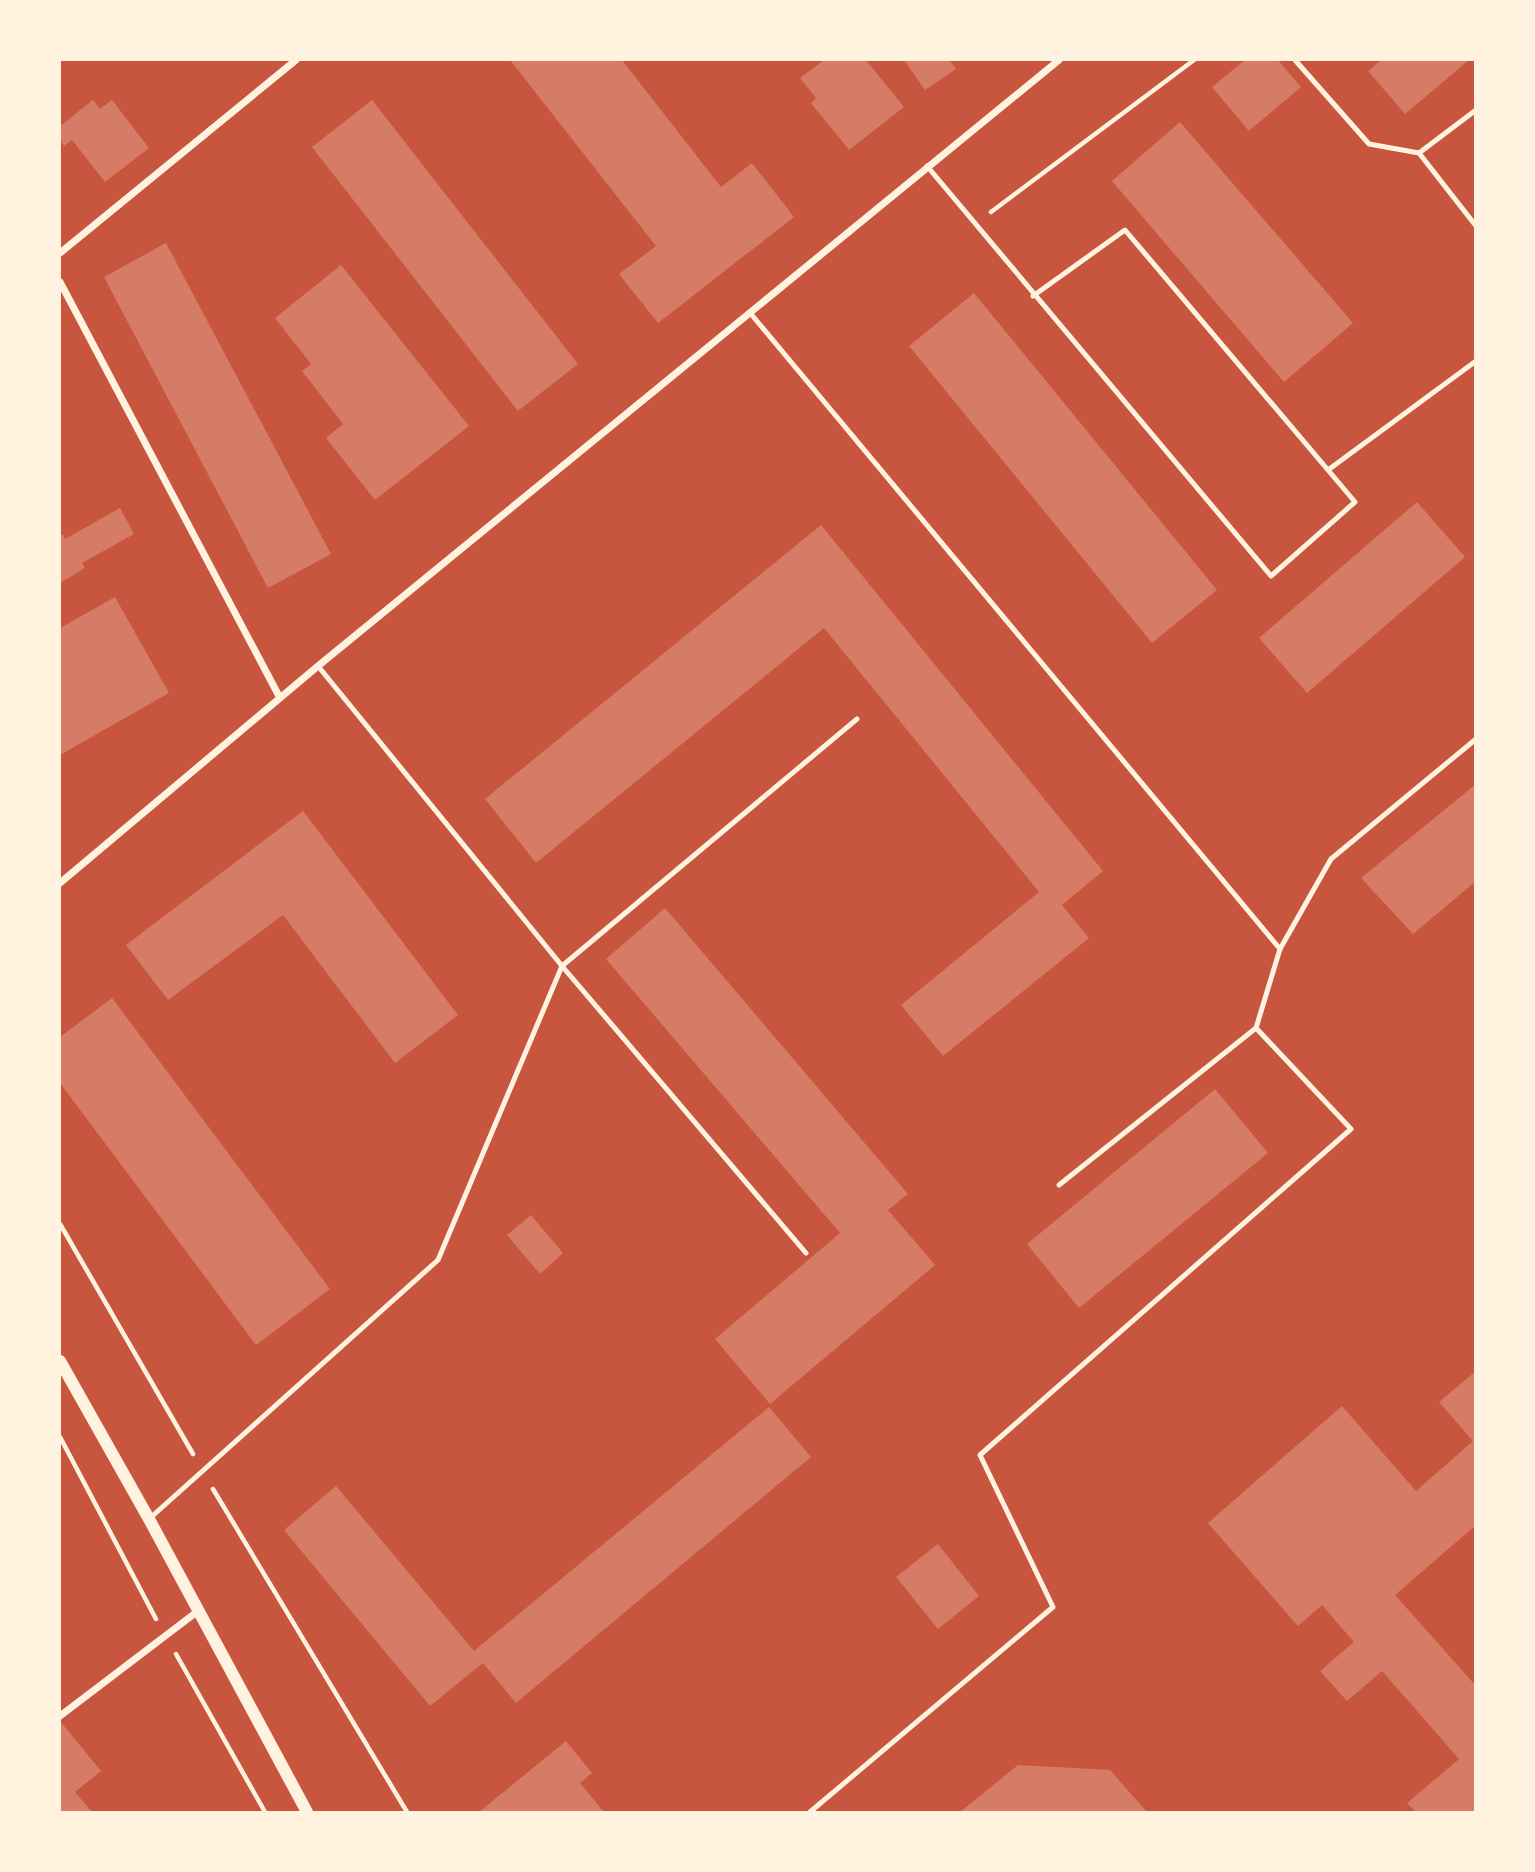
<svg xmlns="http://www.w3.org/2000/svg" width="1535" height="1872" viewBox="0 0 1535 1872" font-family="'Playfair Display',serif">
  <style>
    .building { fill: #d67c66 }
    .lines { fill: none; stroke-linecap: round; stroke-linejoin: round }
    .path { stroke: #fff3e0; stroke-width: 4.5 }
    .service { stroke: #fff3e0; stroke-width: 5 }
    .minor { stroke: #fff3e0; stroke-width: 7 }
    .tertiary { stroke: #fff3e0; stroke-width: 12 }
  </style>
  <rect width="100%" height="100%" fill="#c8553d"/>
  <!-- building -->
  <g class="building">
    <path d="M 510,60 L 622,60 L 721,187 L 752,163 L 794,217 L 658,323 L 619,274 L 656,246 Z"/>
    <path d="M 824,60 L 866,60 L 904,107 L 849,150 L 811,103 L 816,98 L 800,78 Z"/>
    <path d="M 904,60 L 949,60 L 956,69 L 925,90 Z"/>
    <path d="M 1245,60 L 1278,60 L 1301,87 L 1249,131 L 1212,87 Z"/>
    <path d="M 1381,60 L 1469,60 L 1405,114 L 1368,71 Z"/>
    <path d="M 93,100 L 100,109 L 112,100 L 149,148 L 105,182 L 72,140 L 64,146 L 60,140 L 60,126 Z"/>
    <path d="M 372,100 L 578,364 L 518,411 L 312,147 Z"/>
    <path d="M 1180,122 L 1353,323 L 1284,382 L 1112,181 Z"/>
    <path d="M 166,243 L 331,554 L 268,588 L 104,277 Z"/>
    <path d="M 341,265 L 469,426 L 375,500 L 326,438 L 343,424 L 302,371 L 311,364 L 275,318 Z"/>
    <path d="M 974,293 L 1217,590 L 1152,643 L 909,346 Z"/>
    <path d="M 1417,502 L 1465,557 L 1307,693 L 1259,638 Z"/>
    <path d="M 120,508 L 134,534 L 82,563 L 85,568 L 60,583 L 60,536 L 63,534 L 65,539 Z"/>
    <path d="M 821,525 L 1103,871 L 1062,905 L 1089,938 L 943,1056 L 901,1005 L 1039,892 L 824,628 L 536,863 L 485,799 Z"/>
    <path d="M 115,597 L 169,693 L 60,755 L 60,628 Z"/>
    <path d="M 1476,784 L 1476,881 L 1413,934 L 1361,878 Z"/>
    <path d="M 303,811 L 458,1015 L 395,1063 L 283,915 L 168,1000 L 126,945 Z"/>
    <path d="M 665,908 L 908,1194 L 888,1210 L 935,1265 L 770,1404 L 715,1339 L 840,1233 L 606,959 Z"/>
    <path d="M 112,998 L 330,1289 L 256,1345 L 60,1083 L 60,1037 Z"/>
    <path d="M 1215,1089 L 1268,1153 L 1079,1308 L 1027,1244 Z"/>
    <path d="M 531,1215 L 563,1253 L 540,1274 L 507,1235 Z"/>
    <path d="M 1476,1371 L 1476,1525 L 1395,1595 L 1476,1686 L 1476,1812 L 1416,1812 L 1407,1803 L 1459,1759 L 1382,1671 L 1347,1701 L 1320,1671 L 1354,1642 L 1322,1605 L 1298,1626 L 1208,1523 L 1342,1406 L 1416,1491 L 1473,1441 L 1439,1402 Z"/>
    <path d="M 769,1407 L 811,1457 L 516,1703 L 483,1663 L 430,1706 L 284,1530 L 336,1486 L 474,1651 Z"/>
    <path d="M 938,1544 L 979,1596 L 938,1629 L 896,1577 Z"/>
    <path d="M 60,1721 L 101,1771 L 75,1792 L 92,1812 L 60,1812 Z"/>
    <path d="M 566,1741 L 592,1773 L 580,1783 L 604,1812 L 479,1812 Z"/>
    <path d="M 1018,1765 L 1110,1770 L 1147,1812 L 960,1812 Z"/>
  </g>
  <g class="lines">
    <!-- path -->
    <g class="path">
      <path d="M 991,212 L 1194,60"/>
      <path d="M 60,1224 L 193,1454"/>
      <path d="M 60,1437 L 156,1619"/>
      <path d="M 213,1489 L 407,1812"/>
      <path d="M 176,1654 L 265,1812"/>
    </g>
    <!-- service -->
    <g class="service">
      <path d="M 1295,60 L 1369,144 L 1419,153 L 1476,226"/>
      <path d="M 1419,153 L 1476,110"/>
      <path d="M 927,166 L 1271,576 L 1355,502 L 1328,470 L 1476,361"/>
      <path d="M 1033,296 L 1125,230 L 1328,470"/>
      <path d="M 751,314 L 1280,949"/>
      <path d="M 318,666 L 562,966 L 806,1253"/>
      <path d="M 1059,1185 L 1256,1028"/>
      <path d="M 149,1519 L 438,1260 L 562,966 L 857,719"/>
      <path d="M 810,1812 L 1053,1607 L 980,1455 L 1351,1129 L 1256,1028 L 1280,949 L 1331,859 L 1476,739"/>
    </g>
    <!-- minor -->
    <g class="minor">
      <path d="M 60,253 L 296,60"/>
      <path d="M 60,282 L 280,698"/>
      <path d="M 60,883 L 318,666 L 1059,60"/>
      <path d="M 60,1716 L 198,1611"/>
    </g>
    <!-- tertiary -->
    <path class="tertiary" d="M 60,1361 L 149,1519 L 307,1812"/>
  </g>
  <!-- border -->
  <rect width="1535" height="1872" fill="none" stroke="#fff3e0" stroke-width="122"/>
</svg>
